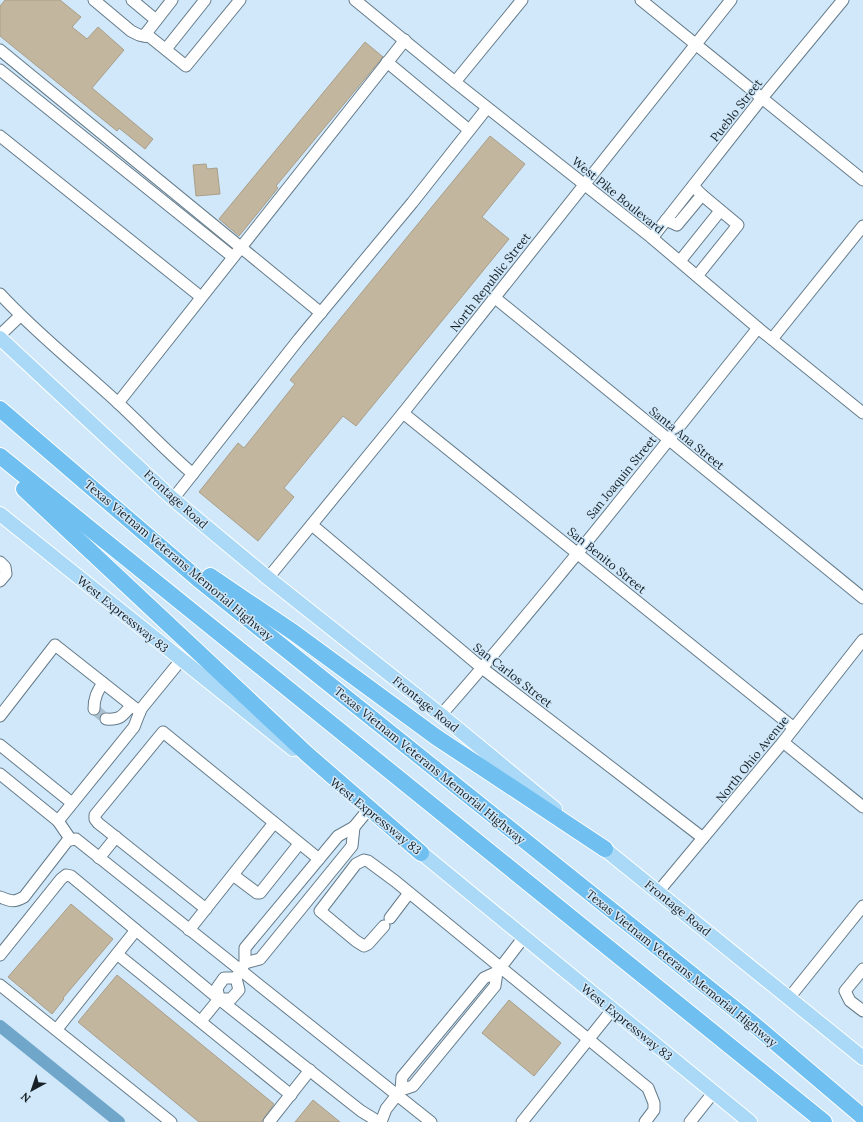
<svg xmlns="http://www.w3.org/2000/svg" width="863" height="1122" viewBox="0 0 863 1122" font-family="Lora,serif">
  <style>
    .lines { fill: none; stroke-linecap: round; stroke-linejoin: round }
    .canal { stroke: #6fa6c9; stroke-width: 12 }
    .building { fill: #c2b69f; stroke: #aa9e88 }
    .minor-tunnel { stroke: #abc0cf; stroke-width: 11; stroke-dasharray: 11 5.5; stroke-linecap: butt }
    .minor-casing { stroke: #657b8a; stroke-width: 13 }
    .major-casing { stroke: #fff; stroke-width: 16 }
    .highway-casing { stroke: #fff; stroke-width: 18 }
    .minor { stroke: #fff; stroke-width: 11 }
    .major { stroke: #a9d9f7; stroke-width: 14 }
    .highway { stroke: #6fbff1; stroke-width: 16 }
    .labels { text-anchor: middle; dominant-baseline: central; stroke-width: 3; stroke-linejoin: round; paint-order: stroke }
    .street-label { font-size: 12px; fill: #172026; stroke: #d0e8f9 }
  </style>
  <rect width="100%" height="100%" fill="#d0e8f9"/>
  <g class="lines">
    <!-- canal -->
    <path class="canal" d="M 0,1026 L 119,1122"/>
  </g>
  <!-- building -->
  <g class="building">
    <path d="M 5,0 L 60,0 L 81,17 L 72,27 L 87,39 L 98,27 L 124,50 L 92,88 L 153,139 L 145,149 L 119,128 L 117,131 L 0,36 L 0,6 Z"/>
    <path d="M 365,42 L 383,57 L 276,186 L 278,188 L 239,236 L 219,219 Z"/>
    <path d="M 490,136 L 525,164 L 482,217 L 509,239 L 356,426 L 343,416 L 284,488 L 294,497 L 258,541 L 199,492 L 238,443 L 244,448 L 295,384 L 290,380 Z"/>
    <path d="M 206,164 L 207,169 L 217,168 L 220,194 L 196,196 L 193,165 Z"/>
    <path d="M 71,904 L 113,939 L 63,998 L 64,999 L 52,1014 L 8,977 Z"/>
    <path d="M 117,975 L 274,1104 L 264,1118 L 262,1122 L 199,1122 L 78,1022 Z"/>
    <path d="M 509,1000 L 561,1043 L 534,1076 L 482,1033 Z"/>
    <path d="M 313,1100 L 340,1122 L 295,1122 Z"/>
  </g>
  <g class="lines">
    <!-- minor-tunnel -->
    <path class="minor-tunnel" d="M 94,709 L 106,719"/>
    <!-- minor casing -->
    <g class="minor-casing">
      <g id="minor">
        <path d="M 94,0 L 131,31 L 139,35 L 150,37 L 186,66 L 240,0"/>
        <path d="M 132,0 L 156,20"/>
        <path d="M 355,0 L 455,82 L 652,238 L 758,328 L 863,413"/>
        <path d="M 641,0 L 863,180"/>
        <path d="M 144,36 L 172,0"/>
        <path d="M 166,49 L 205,0"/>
        <path d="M 0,50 L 321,313"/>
        <path d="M 387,62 L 469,130"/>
        <path d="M 0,70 L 233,257"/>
        <path d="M 455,82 L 522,0"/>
        <path d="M 0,136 L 201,297"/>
        <path d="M 693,186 L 702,195 L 738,225 L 697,276"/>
        <path d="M 666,220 L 677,225 L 702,195"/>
        <path d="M 652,238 L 762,98 L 843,0"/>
        <path d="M 680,261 L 720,211"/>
        <path d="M 0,294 C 36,333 78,366 117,402 C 143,426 166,451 193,474"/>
        <path d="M 494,297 L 863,598"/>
        <path d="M 0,335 L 20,316"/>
        <path d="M 772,339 L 863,226"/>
        <path d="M 118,403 L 405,40"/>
        <path d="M 403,413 L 794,728"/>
        <path d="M 173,499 L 299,339 L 412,203 L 487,108"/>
        <path d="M 312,525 L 482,668 L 703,838"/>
        <path d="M 0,562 L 5,567 L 6,574 L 0,581"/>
        <path d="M 268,578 L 403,413 L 731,0"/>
        <path d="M 94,709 C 94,698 97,692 103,683"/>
        <path d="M 441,715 C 551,590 654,458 758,328"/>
        <path d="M 0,716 L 55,645 L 140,712"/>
        <path d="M 106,719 C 121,720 122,716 131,706"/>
        <path d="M 783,742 L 863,807"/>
        <path d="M 0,745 L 72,803"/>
        <path d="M 0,774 L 58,821"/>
        <path d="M 71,840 L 58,821 L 134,727 L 141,709 L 181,660"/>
        <path d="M 99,858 L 116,837"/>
        <path d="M 233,875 L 257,893 L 260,893 L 299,844"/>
        <path d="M 658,892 L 783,742 L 863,640"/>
        <path d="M 0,897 C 11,901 13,903 24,897 L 68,840 L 76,839 L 397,1095 L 401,1090 L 402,1077 L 484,978 L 497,972 L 524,937"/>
        <path d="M 206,909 L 98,823 L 95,819 L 95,815 L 163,732 L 319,859"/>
        <path d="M 390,918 L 409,893"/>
        <path d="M 384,926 L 368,944 L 364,946 L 356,941 L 320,911 L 356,864 L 364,860 L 368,861 L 395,881 L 648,1088 L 654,1103 L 654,1110 L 645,1122"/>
        <path d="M 189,930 L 274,823"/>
        <path d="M 117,954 L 291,1095"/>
        <path d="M 0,955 L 61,879 L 66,875 L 71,876 L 219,999 L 361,1111 L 379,1122"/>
        <path d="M 245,963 L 260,959 L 352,846 L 354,827"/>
        <path d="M 863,969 L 845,991 L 850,1001 L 863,1011"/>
        <path d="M 0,985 L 171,1122"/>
        <path d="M 789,998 L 863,906"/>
        <path d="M 219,999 L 231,999 L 239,990 L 236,978 L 245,963 L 245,948 L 338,836 L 354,827 L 368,810"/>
        <path d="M 219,999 L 217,988 L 224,978 L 236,978"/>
        <path d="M 201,1021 L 219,999"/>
        <path d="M 57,1029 L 136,930"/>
        <path d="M 401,1090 L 413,1086 L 495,986 L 497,972"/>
        <path d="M 269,1122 L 310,1070"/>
        <path d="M 381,1122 L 386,1109 L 397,1095 L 431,1122"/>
        <path d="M 522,1122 L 612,1010"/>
        <path d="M 690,1122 L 713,1093"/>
      </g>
    </g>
    <!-- major casing -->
    <g class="major-casing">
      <g id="major">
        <path d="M 0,338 L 173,499 L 268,578 L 441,715 L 555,809"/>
        <path d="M 0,514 L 293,749"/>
        <path d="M 596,842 L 863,1058"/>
        <path d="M 413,846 L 750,1122"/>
      </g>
    </g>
    <!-- highway casing -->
    <g class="highway-casing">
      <g id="highway">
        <path d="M 0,409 L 198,579 L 751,1022 L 863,1117"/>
        <path d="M 0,456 L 824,1122"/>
        <path d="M 24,489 L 308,755 L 421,853"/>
        <path d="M 210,576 L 293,632 L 436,737 L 605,849"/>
      </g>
    </g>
    <!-- minor -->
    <use href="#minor" class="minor"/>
    <!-- major -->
    <use href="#major" class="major"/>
    <!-- highway -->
    <use href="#highway" class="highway"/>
  </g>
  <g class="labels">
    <!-- street labels -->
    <g class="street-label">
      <text transform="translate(736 110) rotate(-52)">Pueblo Street</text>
      <text transform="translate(618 195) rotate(39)">West Pike Boulevard</text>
      <text transform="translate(490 282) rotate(-52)">North Republic Street</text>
      <text transform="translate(687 438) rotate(39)">Santa Ana Street</text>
      <text transform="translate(621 477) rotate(-51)">San Joaquin Street</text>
      <text transform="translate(176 499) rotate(42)">Frontage Road</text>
      <text transform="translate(179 560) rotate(40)">Texas Vietnam Veterans Memorial Highway</text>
      <text transform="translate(607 560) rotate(39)">San Benito Street</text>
      <text transform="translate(123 614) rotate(39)">West Expressway 83</text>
      <text transform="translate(513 675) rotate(38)">San Carlos Street</text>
      <text transform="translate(426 704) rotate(39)">Frontage Road</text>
      <text transform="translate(752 759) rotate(-51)">North Ohio Avenue</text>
      <text transform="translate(430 765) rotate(39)">Texas Vietnam Veterans Memorial Highway</text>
      <text transform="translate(376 816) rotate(39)">West Expressway 83</text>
      <text transform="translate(678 908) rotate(39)">Frontage Road</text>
      <text transform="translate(682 968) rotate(39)">Texas Vietnam Veterans Memorial Highway</text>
      <text transform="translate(627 1022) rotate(39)">West Expressway 83</text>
    </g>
  </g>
  <!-- north arrow -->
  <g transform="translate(32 1090) rotate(220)" stroke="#d0e8f9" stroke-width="3" paint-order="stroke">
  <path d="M0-3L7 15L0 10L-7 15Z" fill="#172026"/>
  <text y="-6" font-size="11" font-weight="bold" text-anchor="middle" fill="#172026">N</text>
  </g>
</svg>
